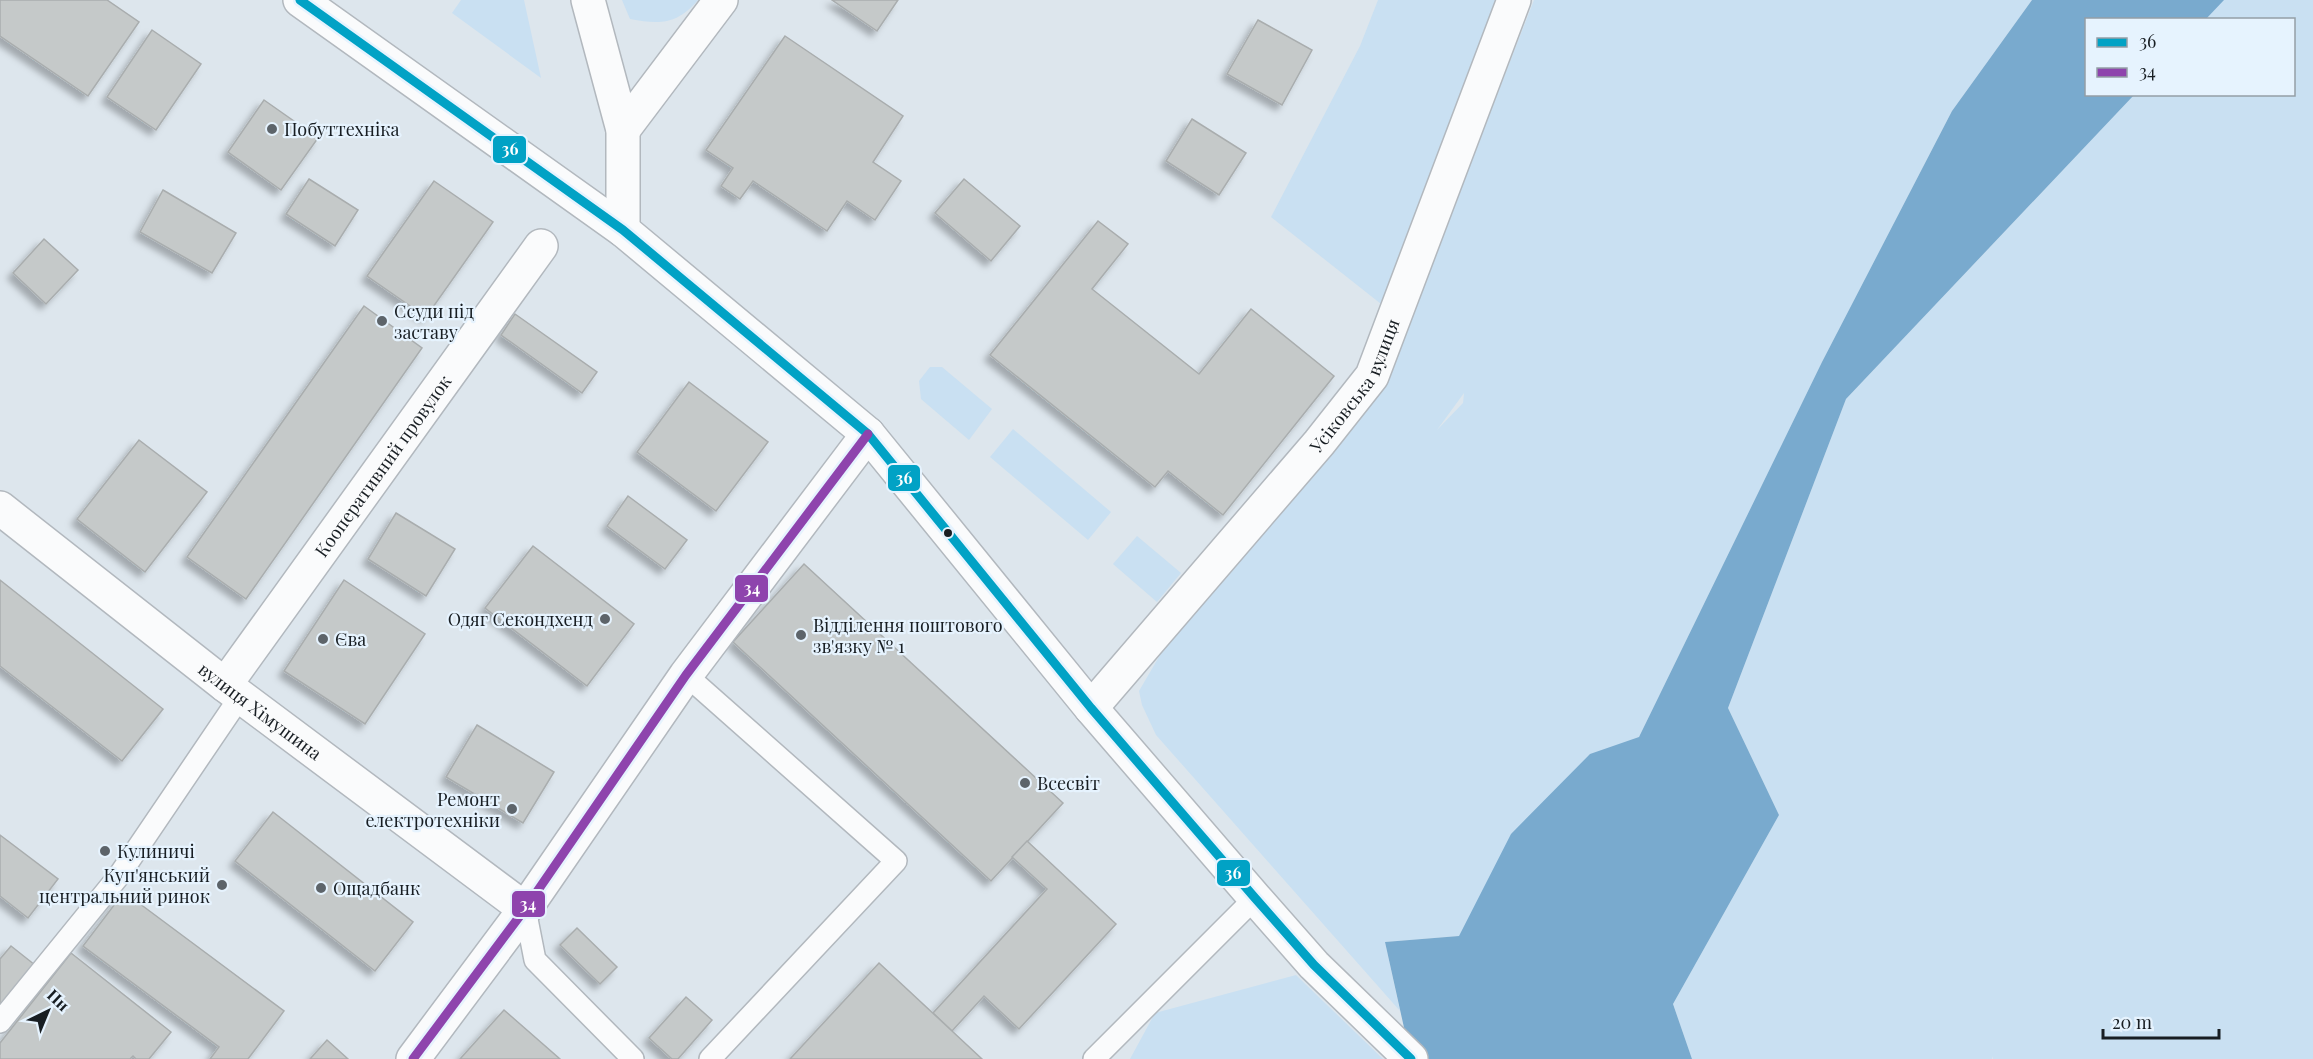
<svg xmlns="http://www.w3.org/2000/svg" width="2313" height="1059" viewBox="0 0 2313 1059" font-family="'Playfair Display',serif">
  <style>
    .green { fill: #c9e0f2; fill-rule: evenodd }
    .water { fill: #79aace }
    .building { fill: #c5c9c9; stroke: #a9adae; stroke-width: 1.5; filter: url(#shadow) }
    .lines { fill: none; stroke-linecap: round; stroke-linejoin: round }
    .lane-casing { stroke: #b2b8be; stroke-width: 24 }
    .street-casing { stroke: #b2b8be; stroke-width: 36 }
    .primary-casing { stroke: #b2b8be; stroke-width: 36 }
    .lane { stroke: #fafbfc; stroke-width: 21 }
    .street { stroke: #fafbfc; stroke-width: 33 }
    .primary { stroke: #fafbfc; stroke-width: 33 }
    .bus-1-casing { stroke: #e6f3fe; stroke-width: 14 }
    .bus-2-casing { stroke: #e6f3fe; stroke-width: 14 }
    .bus-1 { stroke: #01a2c5; stroke-width: 9 }
    .bus-2 { stroke: #8e44ad; stroke-width: 9 }
    .poi-dot { fill: #5d646a; stroke: #e6f3fe; stroke-width: 2 }
    .bus-dot { fill: #181e23; stroke: #e6f3fe; stroke-width: 2 }
    .labels { text-anchor: middle; dominant-baseline: central; stroke-width: 4.5; stroke-linejoin: round; paint-order: stroke }
    .poi-label { font-size: 18px; fill: #181e23; stroke: #e6f3fe; text-anchor: start }
    .street-label { font-size: 18px; fill: #181e23; stroke: #e6f3fe }
    .line-badge { stroke: #e6f3fe; stroke-width: 2 }
    .badge-label { font-size: 16px; text-anchor: middle; font-weight: bold; fill: #fff }
  </style>
  <defs>
    <filter id="shadow"><feDropShadow dx="-5.5" dy="5.5" stdDeviation="3" flood-color="#0004"/></filter>
  </defs>
  <rect width="100%" height="100%" fill="#dde6ed"/>
  <!-- green -->
  <g class="green">
    <path d="M 461,0 L 524,0 L 541,78 L 452,13 Z"/>
    <path d="M 622,0 L 698,0 C 677,24 661,25 630,19 Z"/>
    <path d="M 1378,0 L 1514,0 L 1395,315 L 1271,217 L 1360,46 Z"/>
    <path d="M 1534,0 L 2032,0 L 1952,111 L 1822,362 L 1639,737 L 1459,936 L 1385,942 L 1400,1011 L 1156,735 L 1142,705 L 1139,691 L 1160,655 L 1388,375 ZM 1464,393 L 1463,403 L 1437,430 Z"/>
    <path d="M 2210,0 L 2313,0 L 2313,1059 L 1993,1059 L 1993,1056 L 1992,1059 L 1692,1059 L 1673,1004 L 1779,815 L 1728,708 L 1846,399 L 2134,95 L 2294,94 L 2294,20 L 2195,19 Z"/>
    <path d="M 930,367 L 942,367 L 992,409 L 969,440 L 921,399 L 919,381 Z"/>
    <path d="M 1013,429 L 1111,512 L 1088,540 L 990,457 Z"/>
    <path d="M 1137,536 L 1181,573 L 1157,602 L 1113,564 Z"/>
    <path d="M 1296,975 L 1383,1059 L 1130,1059 L 1155,1013 Z"/>
  </g>
  <!-- water -->
  <path class="water" d="M 2032,0 L 2224,0 L 2206,19 L 2086,20 L 2086,94 L 2134,95 L 1846,399 L 1728,708 L 1779,815 L 1673,1004 L 1692,1059 L 1411,1059 L 1385,942 L 1459,936 L 1511,834 L 1590,754 L 1639,737 L 1822,362 L 1952,111 Z"/>
  <!-- building -->
  <g class="building">
    <path d="M 0,0 L 107,0 L 139,22 L 88,96 L 0,36 Z"/>
    <path d="M 832,0 L 898,0 L 877,31 Z"/>
    <path d="M 1258,20 L 1312,50 L 1282,105 L 1227,74 Z"/>
    <path d="M 152,30 L 201,64 L 156,130 L 107,97 Z"/>
    <path d="M 785,36 L 903,116 L 873,162 L 901,181 L 875,220 L 847,201 L 827,231 L 753,181 L 740,199 L 721,186 L 733,168 L 706,150 Z"/>
    <path d="M 264,100 L 318,138 L 281,190 L 228,152 Z"/>
    <path d="M 1192,119 L 1246,153 L 1219,195 L 1166,161 Z"/>
    <path d="M 309,179 L 358,210 L 335,246 L 286,214 Z"/>
    <path d="M 964,179 L 1020,226 L 991,261 L 935,213 Z"/>
    <path d="M 434,181 L 493,222 L 426,317 L 367,276 Z"/>
    <path d="M 163,190 L 236,233 L 212,273 L 140,232 Z"/>
    <path d="M 1098,221 L 1128,244 L 1092,289 L 1199,374 L 1251,309 L 1334,376 L 1223,515 L 1168,471 L 1155,487 L 990,355 Z"/>
    <path d="M 44,239 L 78,270 L 46,304 L 13,273 Z"/>
    <path d="M 364,306 L 422,348 L 246,599 L 187,557 Z"/>
    <path d="M 515,314 L 597,372 L 582,393 L 501,335 Z"/>
    <path d="M 689,382 L 768,442 L 716,511 L 637,452 Z"/>
    <path d="M 139,440 L 207,492 L 145,572 L 77,519 Z"/>
    <path d="M 628,496 L 687,540 L 665,569 L 607,526 Z"/>
    <path d="M 396,513 L 455,549 L 426,596 L 368,559 Z"/>
    <path d="M 533,546 L 634,624 L 587,686 L 485,608 Z"/>
    <path d="M 804,564 L 1063,803 L 991,881 L 733,642 Z"/>
    <path d="M 0,580 L 163,709 L 122,761 L 0,666 Z"/>
    <path d="M 344,580 L 425,634 L 365,724 L 284,671 Z"/>
    <path d="M 477,725 L 554,772 L 523,823 L 446,777 Z"/>
    <path d="M 273,812 L 413,922 L 375,971 L 235,861 Z"/>
    <path d="M 0,835 L 58,879 L 28,918 L 0,896 Z"/>
    <path d="M 1027,841 L 1116,924 L 1019,1029 L 984,996 L 952,1031 L 933,1013 L 1047,889 L 1012,857 Z"/>
    <path d="M 124,892 L 284,1011 L 248,1059 L 210,1059 L 219,1047 L 83,946 Z"/>
    <path d="M 577,928 L 617,967 L 600,984 L 560,945 Z"/>
    <path d="M 11,946 L 35,965 L 0,1007 L 0,959 Z"/>
    <path d="M 71,953 L 171,1032 L 149,1059 L 136,1059 L 133,1056 L 130,1059 L 0,1059 L 0,1043 Z"/>
    <path d="M 879,963 L 952,1031 L 982,1059 L 790,1059 Z"/>
    <path d="M 686,997 L 712,1020 L 678,1059 L 672,1059 L 649,1038 Z"/>
    <path d="M 504,1010 L 560,1059 L 460,1059 Z"/>
    <path d="M 327,1040 L 348,1059 L 310,1059 Z"/>
  </g>
  <g class="lines">
    <!-- lane casing -->
    <g class="lane-casing">
      <g id="lane">
        <path d="M 686,675 L 896,861 L 710,1059"/>
        <path d="M 525,909 L 535,960 L 633,1059"/>
        <path d="M 0,1022 L 118,877 L 240,697"/>
        <path d="M 1094,1059 L 1255,898"/>
      </g>
    </g>
    <!-- street casing -->
    <g class="street-casing">
      <g id="street">
        <path d="M 623,130 L 721,0"/>
        <path id="s1" d="M 0,508 L 225,685 L 525,909"/>
        <path id="s2" d="M 225,685 L 541,246"/>
        <path id="s3" d="M 1091,708 L 1319,443 L 1372,376 L 1514,0"/>
        <path d="M 413,1059 L 525,909 L 686,675 L 868,434"/>
      </g>
    </g>
    <!-- primary casing -->
    <g class="primary-casing">
      <g id="primary">
        <path d="M 300,0 L 623,230 L 868,434 L 1091,708 L 1255,898 L 1314,965 L 1411,1059"/>
        <path d="M 588,0 L 623,130 L 623,230"/>
      </g>
    </g>
    <!-- lane -->
    <use href="#lane" class="lane"/>
    <!-- street -->
    <use href="#street" class="street"/>
    <!-- primary -->
    <use href="#primary" class="primary"/>
    <!-- bus-1 casing -->
    <g class="bus-1-casing">
      <path id="bus-1" d="M 300,0 L 623,230 L 868,434 L 1091,708 L 1255,898 L 1314,965 L 1411,1059"/>
    </g>
    <!-- bus-2 casing -->
    <g class="bus-2-casing">
      <path id="bus-2" d="M 413,1059 L 525,909 L 686,675 L 868,434"/>
    </g>
    <!-- bus-1 -->
    <use href="#bus-1" class="bus-1"/>
    <!-- bus-2 -->
    <use href="#bus-2" class="bus-2"/>
  </g>
  <!-- markers -->
  <g class="poi-dot">
    <circle cx="272" cy="129" r="6"/>
    <circle cx="382" cy="321" r="6"/>
    <circle cx="605" cy="619" r="6"/>
    <circle cx="801" cy="635" r="6"/>
    <circle cx="323" cy="639" r="6"/>
    <circle cx="1025" cy="783" r="6"/>
    <circle cx="512" cy="809" r="6"/>
    <circle cx="105" cy="851" r="6"/>
    <circle cx="222" cy="885" r="6"/>
    <circle cx="321" cy="888" r="6"/>
  </g>
  <circle class="bus-dot" cx="948" cy="533" r="5"/>
  <g class="labels">
    <!-- poi labels -->
    <g class="poi-label">
      <text x="284" y="129">Побуттехніка</text>
      <text x="394" y="311">Ссуди під<tspan x="394" dy="21">заставу</tspan></text>
      <text x="593" y="619" text-anchor="end">Одяг Секондхенд</text>
      <text x="813" y="625">Відділення поштового<tspan x="813" dy="21">зв'язку № 1</tspan></text>
      <text x="335" y="639">Єва</text>
      <text x="1037" y="783">Всесвіт</text>
      <text x="500" y="799" text-anchor="end">Ремонт<tspan x="500" dy="21">електротехніки</tspan></text>
      <text x="117" y="851">Кулиничі</text>
      <text x="210" y="875" text-anchor="end">Куп'янський<tspan x="210" dy="21">центральний ринок</tspan></text>
      <text x="333" y="888">Ощадбанк</text>
    </g>
    <!-- street labels -->
    <g class="street-label">
      <text stroke="none"><textPath href="#s3" startOffset="418">Усіковська вулиця</textPath></text>
      <text stroke="none"><textPath href="#s2" startOffset="270">Кооперативний провулок</textPath></text>
      <text stroke="none"><textPath href="#s1" startOffset="330">вулиця Хімушина</textPath></text>
    </g>
  </g>
  <g class="line-badge">
    <rect x="492" y="135" width="35" height="29" rx="6" fill="#01a2c5"/>
    <rect x="887" y="464" width="34" height="28" rx="6" fill="#01a2c5"/>
    <rect x="734" y="574" width="35" height="29" rx="6" fill="#8e44ad"/>
    <rect x="1216" y="859" width="35" height="28" rx="6" fill="#01a2c5"/>
    <rect x="511" y="890" width="35" height="28" rx="6" fill="#8e44ad"/>
  </g>
  <g class="badge-label">
    <text x="510" y="155">36</text>
    <text x="904" y="484">36</text>
    <text x="752" y="594">34</text>
    <text x="1233" y="879">36</text>
    <text x="528" y="910">34</text>
  </g>
  <!-- legend -->
  <rect x="2085" y="18" width="210" height="78" fill="#e6f3fe" stroke="#949ea6" stroke-width="1.5"/>
  <rect x="2097" y="38" width="30" height="9" fill="#01a2c5" stroke="#949ea6" stroke-width="1.5"/>
  <text x="2139" y="48" font-size="18" fill="#181e23">36</text>
  <rect x="2097" y="68" width="30" height="9" fill="#8e44ad" stroke="#949ea6" stroke-width="1.5"/>
  <text x="2139" y="78" font-size="18" fill="#181e23">34</text>
  <!-- north arrow -->
  <g transform="translate(48 1011) rotate(43)" stroke="#e6f3fe" stroke-width="4.5" paint-order="stroke">
  <path d="M0-4.5L10 22L0 15L-10 22Z" fill="#181e23"/>
  <text y="-9" font-size="16" font-weight="bold" text-anchor="middle" fill="#181e23">Пн</text>
  </g>
  <!-- scale -->
  <path d="M2103 1029v9h116v-9" fill="none" stroke="#181e23" stroke-width="3"/>
  <text x="2112" y="1029" font-size="18" fill="#181e23" stroke="#e6f3fe" stroke-width="4.5" paint-order="stroke">20 m</text>
</svg>
